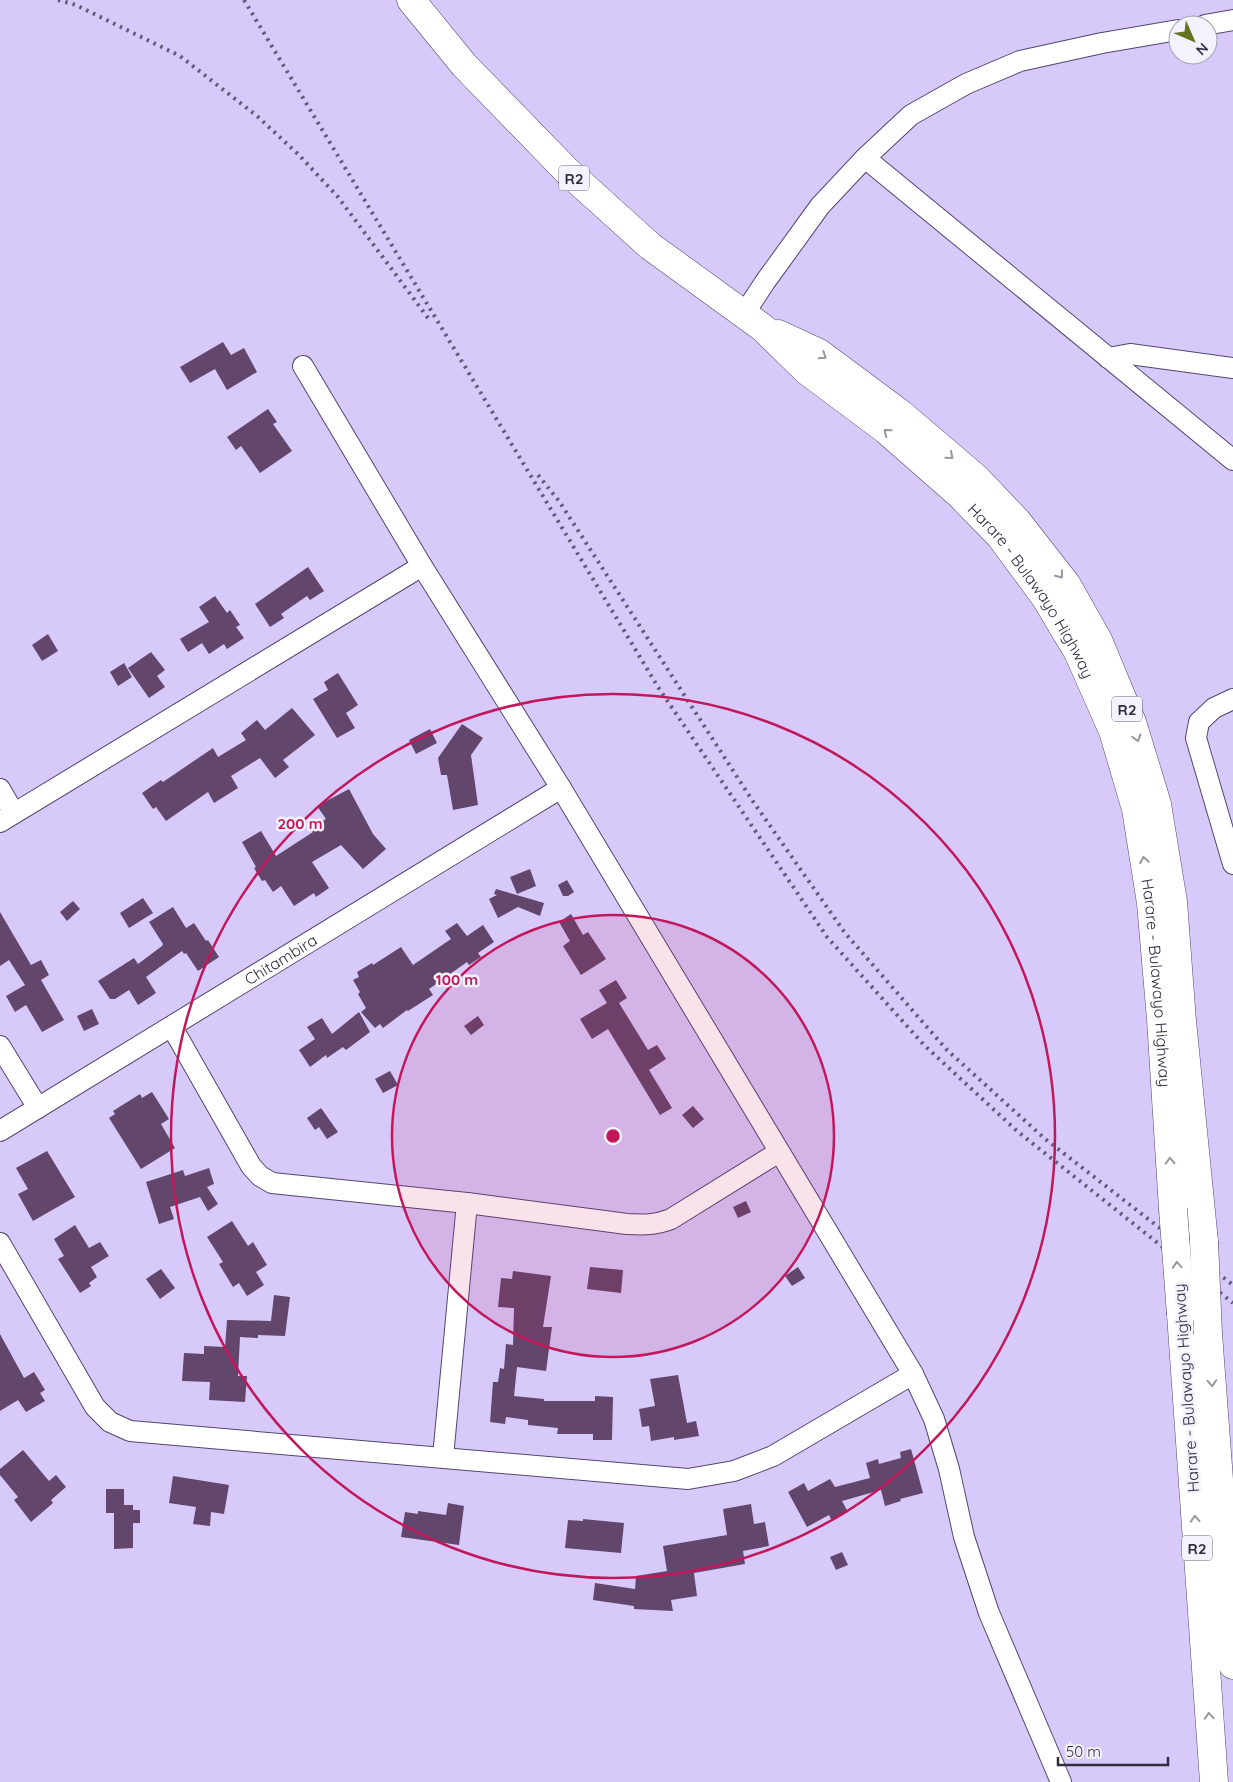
<svg xmlns="http://www.w3.org/2000/svg" width="1233" height="1782" viewBox="0 0 1233 1782" font-family="Quicksand,sans-serif">
  <style>
    .building { fill: #62466c }
    .lines { fill: none; stroke-linecap: round; stroke-linejoin: round }
    .minor-casing { stroke: #534670; stroke-width: 22 }
    .highway-casing { stroke: #534670; stroke-width: 29 }
    .minor { stroke: #fff; stroke-width: 20 }
    .highway { stroke: #fff; stroke-width: 28 }
    .rail { stroke: #645b78; stroke-width: 4; stroke-dasharray: 2.5 5; stroke-linecap: butt }
    .highway-bridge-casing { stroke: #534670; stroke-width: 29; stroke-linecap: butt }
    .highway-bridge { stroke: #fff; stroke-width: 28 }
    .oneway { stroke: #9996a0 }
    .ring { fill: none; stroke: #c2185b; stroke-width: 2.5 }
    .labels { text-anchor: middle; dominant-baseline: central; stroke-width: 5; stroke-linejoin: round; paint-order: stroke }
    .shield { fill: #f4f2fc; stroke: #6d6879; stroke-width: 1 }
    .shield-label { font-size: 15px; font-weight: bold; fill: #332d41 }
    .street-label { font-size: 16px; fill: #332d41; stroke: #f4f2fc }
    .centre { fill: #c2185b; stroke: #f4f2fc; stroke-width: 2.5 }
    .ring-label { font-size: 15px; text-anchor: middle; font-weight: bold; fill: #c2185b; stroke: #f4f2fc; stroke-width: 5; stroke-linejoin: round; paint-order: stroke }
  </style>
  <rect width="100%" height="100%" fill="#d7cafb"/>
  <!-- building -->
  <g class="building">
    <path d="M 223,342 L 231,355 L 244,348 L 257,372 L 227,390 L 215,369 L 190,383 L 180,367 Z"/>
    <path d="M 268,409 L 277,422 L 273,424 L 292,451 L 260,473 L 241,446 L 236,450 L 227,437 Z"/>
    <path d="M 308,567 L 324,591 L 310,600 L 307,596 L 281,614 L 284,618 L 270,627 L 255,604 Z"/>
    <path d="M 215,596 L 227,613 L 230,610 L 240,625 L 236,627 L 244,638 L 227,649 L 224,644 L 209,654 L 202,643 L 188,652 L 180,639 L 209,622 L 199,607 Z"/>
    <path d="M 48,634 L 58,651 L 42,661 L 32,645 Z"/>
    <path d="M 151,652 L 165,670 L 157,676 L 165,687 L 149,698 L 128,668 Z"/>
    <path d="M 124,663 L 132,677 L 118,686 L 110,672 Z"/>
    <path d="M 338,673 L 358,705 L 346,713 L 355,728 L 337,738 L 313,699 L 328,690 L 324,682 Z"/>
    <path d="M 292,708 L 315,735 L 283,760 L 289,767 L 275,778 L 260,758 L 231,776 L 238,788 L 214,803 L 208,792 L 166,821 L 156,807 L 153,809 L 142,793 L 161,780 L 163,782 L 213,748 L 218,757 L 246,740 L 241,733 L 257,720 L 265,730 Z"/>
    <path d="M 462,724 L 483,738 L 471,755 L 478,805 L 453,810 L 447,775 L 441,775 L 438,758 Z"/>
    <path d="M 430,729 L 437,743 L 416,754 L 409,740 Z"/>
    <path d="M 349,789 L 373,834 L 386,849 L 363,869 L 341,845 L 312,862 L 329,888 L 316,897 L 314,893 L 294,906 L 281,886 L 273,892 L 265,880 L 262,881 L 254,868 L 256,867 L 242,842 L 261,831 L 276,856 L 313,832 L 310,828 L 326,819 L 317,806 Z"/>
    <path d="M 530,869 L 536,886 L 517,894 L 510,877 Z"/>
    <path d="M 567,880 L 574,892 L 568,896 L 563,896 L 558,885 Z"/>
    <path d="M 496,889 L 544,903 L 540,916 L 518,907 L 498,918 L 489,899 L 497,895 L 494,894 Z"/>
    <path d="M 143,898 L 153,913 L 129,928 L 120,913 Z"/>
    <path d="M 73,901 L 80,909 L 67,921 L 60,912 Z"/>
    <path d="M 173,907 L 186,928 L 194,923 L 206,941 L 208,940 L 219,957 L 198,971 L 186,953 L 184,954 L 182,951 L 146,977 L 156,993 L 138,1005 L 129,990 L 115,999 L 110,999 L 98,981 L 134,958 L 138,964 L 162,946 L 163,944 L 149,922 Z"/>
    <path d="M 0,912 L 31,965 L 41,960 L 49,975 L 41,980 L 64,1020 L 42,1032 L 26,1005 L 15,1012 L 6,996 L 25,985 L 9,960 L 0,966 Z"/>
    <path d="M 571,914 L 583,935 L 588,932 L 606,959 L 581,975 L 563,946 L 570,941 L 559,922 Z"/>
    <path d="M 457,923 L 467,936 L 483,925 L 494,942 L 478,953 L 481,957 L 469,965 L 467,962 L 429,989 L 433,995 L 408,1011 L 407,1010 L 383,1028 L 380,1024 L 375,1028 L 361,1012 L 366,1008 L 358,994 L 360,992 L 353,980 L 359,977 L 357,972 L 372,963 L 373,965 L 401,947 L 413,965 L 451,939 L 445,931 Z"/>
    <path d="M 616,980 L 627,998 L 619,1003 L 648,1050 L 657,1045 L 666,1059 L 649,1070 L 672,1108 L 660,1115 L 608,1029 L 592,1039 L 580,1019 L 607,1003 L 599,990 Z"/>
    <path d="M 92,1009 L 99,1024 L 84,1031 L 77,1016 Z"/>
    <path d="M 359,1012 L 370,1032 L 346,1050 L 343,1047 L 327,1058 L 326,1055 L 310,1067 L 299,1050 L 315,1039 L 307,1027 L 322,1018 L 332,1034 Z"/>
    <path d="M 478,1016 L 484,1025 L 471,1035 L 464,1026 Z"/>
    <path d="M 390,1071 L 398,1085 L 383,1093 L 375,1079 Z"/>
    <path d="M 152,1092 L 169,1119 L 161,1124 L 175,1148 L 141,1169 L 109,1118 L 115,1114 L 113,1111 L 140,1094 L 142,1098 Z"/>
    <path d="M 693,1106 L 704,1119 L 693,1128 L 682,1115 Z"/>
    <path d="M 321,1108 L 338,1132 L 327,1139 L 319,1127 L 315,1130 L 307,1118 Z"/>
    <path d="M 47,1151 L 75,1197 L 33,1221 L 18,1194 L 28,1189 L 16,1168 Z"/>
    <path d="M 209,1168 L 214,1184 L 207,1187 L 218,1204 L 208,1211 L 200,1197 L 170,1207 L 174,1219 L 159,1224 L 146,1182 L 183,1170 L 185,1176 Z"/>
    <path d="M 746,1201 L 751,1212 L 738,1218 L 733,1207 Z"/>
    <path d="M 232,1221 L 248,1246 L 253,1242 L 267,1265 L 256,1272 L 264,1285 L 247,1296 L 239,1283 L 233,1287 L 219,1264 L 223,1262 L 207,1237 Z"/>
    <path d="M 75,1225 L 89,1248 L 100,1242 L 109,1256 L 91,1267 L 97,1277 L 89,1283 L 91,1286 L 80,1293 L 58,1259 L 64,1256 L 54,1239 Z"/>
    <path d="M 590,1267 L 623,1270 L 621,1293 L 587,1289 Z"/>
    <path d="M 798,1267 L 805,1278 L 792,1286 L 785,1276 Z"/>
    <path d="M 161,1269 L 175,1288 L 160,1299 L 146,1279 Z"/>
    <path d="M 513,1271 L 551,1276 L 543,1327 L 552,1327 L 546,1371 L 517,1367 L 514,1396 L 544,1399 L 544,1401 L 595,1401 L 595,1396 L 613,1397 L 612,1440 L 593,1440 L 593,1434 L 557,1434 L 558,1428 L 528,1425 L 528,1420 L 506,1417 L 505,1424 L 490,1422 L 493,1382 L 498,1382 L 500,1368 L 504,1369 L 506,1344 L 513,1345 L 514,1308 L 498,1307 L 501,1278 L 512,1279 Z"/>
    <path d="M 274,1295 L 290,1297 L 285,1336 L 258,1335 L 258,1338 L 240,1337 L 238,1376 L 247,1376 L 245,1402 L 209,1400 L 210,1382 L 182,1381 L 184,1353 L 204,1354 L 204,1346 L 225,1347 L 227,1320 L 271,1321 Z"/>
    <path d="M 0,1334 L 24,1378 L 34,1372 L 45,1390 L 40,1393 L 45,1401 L 26,1412 L 18,1400 L 0,1411 Z"/>
    <path d="M 678,1375 L 687,1423 L 696,1421 L 699,1436 L 674,1440 L 674,1437 L 651,1441 L 649,1426 L 642,1427 L 639,1409 L 655,1406 L 650,1379 Z"/>
    <path d="M 911,1449 L 923,1493 L 900,1499 L 901,1501 L 885,1506 L 881,1490 L 842,1501 L 848,1512 L 832,1521 L 829,1515 L 807,1527 L 788,1492 L 804,1483 L 808,1491 L 830,1479 L 835,1487 L 870,1478 L 866,1463 L 878,1459 L 879,1464 L 901,1458 L 900,1452 Z"/>
    <path d="M 23,1450 L 49,1481 L 56,1475 L 66,1487 L 51,1500 L 53,1503 L 31,1522 L 14,1500 L 18,1497 L 0,1475 L 0,1469 Z"/>
    <path d="M 173,1476 L 229,1485 L 224,1514 L 211,1512 L 210,1526 L 193,1524 L 196,1507 L 169,1503 Z"/>
    <path d="M 106,1489 L 124,1489 L 124,1505 L 133,1505 L 133,1510 L 140,1510 L 140,1523 L 133,1523 L 133,1548 L 114,1549 L 114,1513 L 106,1513 Z"/>
    <path d="M 448,1503 L 464,1506 L 459,1545 L 401,1537 L 405,1512 L 418,1514 L 418,1511 L 446,1515 Z"/>
    <path d="M 751,1504 L 754,1524 L 765,1522 L 769,1546 L 743,1551 L 745,1564 L 694,1573 L 697,1596 L 671,1600 L 673,1611 L 634,1609 L 634,1606 L 593,1600 L 595,1583 L 635,1589 L 636,1576 L 667,1571 L 663,1546 L 727,1535 L 723,1509 Z"/>
    <path d="M 583,1519 L 624,1523 L 621,1553 L 565,1548 L 568,1520 L 583,1521 Z"/>
    <path d="M 842,1552 L 848,1565 L 836,1570 L 830,1557 Z"/>
  </g>
  <g class="lines">
    <!-- minor casing -->
    <g class="minor-casing">
      <g id="minor">
        <path d="M 1205,25 L 1233,20"/>
        <path d="M 865,158 L 911,115 L 966,84 L 1020,61 L 1102,43 L 1178,30"/>
        <path d="M 744,314 L 765,282 L 820,206 L 865,158 L 1233,460"/>
        <path d="M 1108,358 L 1130,354 L 1233,368"/>
        <path d="M 303,366 L 422,566 L 561,788 L 913,1374 L 934,1419 L 949,1469 L 964,1537 L 989,1613 L 1061,1782"/>
        <path d="M 1233,699 L 1214,708 L 1199,722 L 1196,738 L 1233,864"/>
        <path d="M 0,789 L 14,813"/>
        <path d="M 0,822 L 422,566"/>
        <path d="M 172,1027 L 251,1166 L 260,1176 L 272,1183 L 467,1203 L 627,1224 C 644,1225 656,1225 671,1219 L 779,1152"/>
        <path d="M 0,1046 L 38,1108"/>
        <path id="s1" d="M 0,1131 L 561,788"/>
        <path d="M 0,1243 L 95,1407 L 110,1422 L 130,1431 L 688,1479 L 734,1471 L 773,1456 L 913,1374"/>
        <path d="M 443,1457 L 467,1203"/>
      </g>
    </g>
    <!-- highway casing -->
    <g class="highway-casing">
      <g id="highway">
        <path id="s2" d="M 411,0 L 464,65 L 567,171 L 650,246 L 763,328 L 807,371 L 886,430 L 959,494 L 1000,536 L 1045,597 L 1078,652 L 1113,731 L 1136,809 L 1151,903 L 1161,1019 L 1173,1209"/>
        <path d="M 778,334 L 819,353 L 901,414 L 976,478 L 1017,521 L 1067,585 L 1098,640 L 1132,722 L 1157,804 L 1173,902 L 1182,1021 L 1204,1242"/>
        <path d="M 1181,1314 L 1214,1782"/>
        <path d="M 1208,1334 L 1233,1665"/>
      </g>
    </g>
    <!-- minor -->
    <use href="#minor" class="minor"/>
    <!-- highway -->
    <use href="#highway" class="highway"/>
    <!-- rail -->
    <g class="rail">
      <path d="M 58,0 L 76,5 L 180,56 L 257,116 L 299,155 L 338,197 L 431,322"/>
      <path d="M 244,0 L 658,687 L 827,937 L 924,1045 L 1017,1131 L 1233,1303"/>
      <path d="M 538,475 L 559,501 L 752,800 L 845,933 L 947,1050 L 1044,1138 L 1233,1285"/>
    </g>
    <!-- highway-bridge casing -->
    <g class="highway-bridge-casing">
      <g id="highway-bridge">
        <path d="M 1173,1209 L 1181,1314"/>
        <path d="M 1204,1242 L 1208,1334"/>
      </g>
    </g>
    <!-- highway-bridge -->
    <use href="#highway-bridge" class="highway-bridge"/>
  </g>
  <!-- one-way arrows -->
  <defs><path id="oneway-chevron" d="M-2-3.5L2.5 0L-2 3.5" fill="none" stroke-width="1.6" stroke-linecap="round" stroke-linejoin="round" transform="scale(1.25)"/></defs>
  <g class="oneway">
    <use href="#oneway-chevron" transform="translate(823 356) rotate(34)"/>
    <use href="#oneway-chevron" transform="translate(887 432) rotate(-141)"/>
    <use href="#oneway-chevron" transform="translate(950 456) rotate(41)"/>
    <use href="#oneway-chevron" transform="translate(1060 575) rotate(52)"/>
    <use href="#oneway-chevron" transform="translate(1137 738) rotate(74)"/>
    <use href="#oneway-chevron" transform="translate(1144 860) rotate(-99)"/>
    <use href="#oneway-chevron" transform="translate(1170 1161) rotate(-93)"/>
    <use href="#oneway-chevron" transform="translate(1177 1265) rotate(-94)"/>
    <use href="#oneway-chevron" transform="translate(1212 1383) rotate(86)"/>
    <use href="#oneway-chevron" transform="translate(1195 1519) rotate(-94)"/>
    <use href="#oneway-chevron" transform="translate(1209 1716) rotate(-94)"/>
  </g>
  <!-- distance rings -->
  <circle cx="613" cy="1136" r="221" fill="#c2185b" fill-opacity=".12"/>
  <g class="ring">
    <circle cx="613" cy="1136" r="221"/>
    <circle cx="613" cy="1136" r="442"/>
  </g>
  <g class="labels">
    <!-- shield labels -->
    <g class="shield">
      <rect x="559" y="165.5" width="30" height="25" rx="4"/>
      <rect x="1112" y="696.5" width="30" height="25" rx="4"/>
      <rect x="1182" y="1535.5" width="30" height="25" rx="4"/>
    </g>
    <g class="shield-label">
      <text x="574" y="178">R2</text>
      <text x="1127" y="709">R2</text>
      <text x="1197" y="1548">R2</text>
    </g>
    <!-- street labels -->
    <g class="street-label">
      <text stroke="none"><textPath href="#s2" startOffset="862">Harare - Bulawayo Highway</textPath></text>
      <text stroke="none"><textPath href="#s1" startOffset="329">Chitambira</textPath></text>
      <text stroke="none"><textPath href="#s2" startOffset="1282">Harare - Bulawayo Highway</textPath></text>
      <text transform="translate(1186 1388) rotate(-94)">Harare - Bulawayo Highway</text>
    </g>
  </g>
  <circle cx="613" cy="1136" r="8" class="centre"/>
  <g class="ring-label">
    <text x="300" y="829">200 m</text>
    <text x="457" y="985">100 m</text>
  </g>
  <!-- north arrow -->
  <g transform="translate(1193 40) rotate(135)"><circle r="24" fill="#f4f2fc" stroke="#a7a3b1"/>
  <path d="M0-4L9 19L0 12L-9 19Z" fill="#66721d"/>
  <text y="-8" font-size="14" font-weight="bold" text-anchor="middle" fill="#332d41">N</text>
  </g>
  <!-- scale -->
  <path d="M1058 1757v8h110v-8" fill="none" stroke="#332d41" stroke-width="2.5"/>
  <text x="1066" y="1757" font-size="15" fill="#332d41" stroke="#f4f2fc" stroke-width="4" paint-order="stroke">50 m</text>
</svg>
